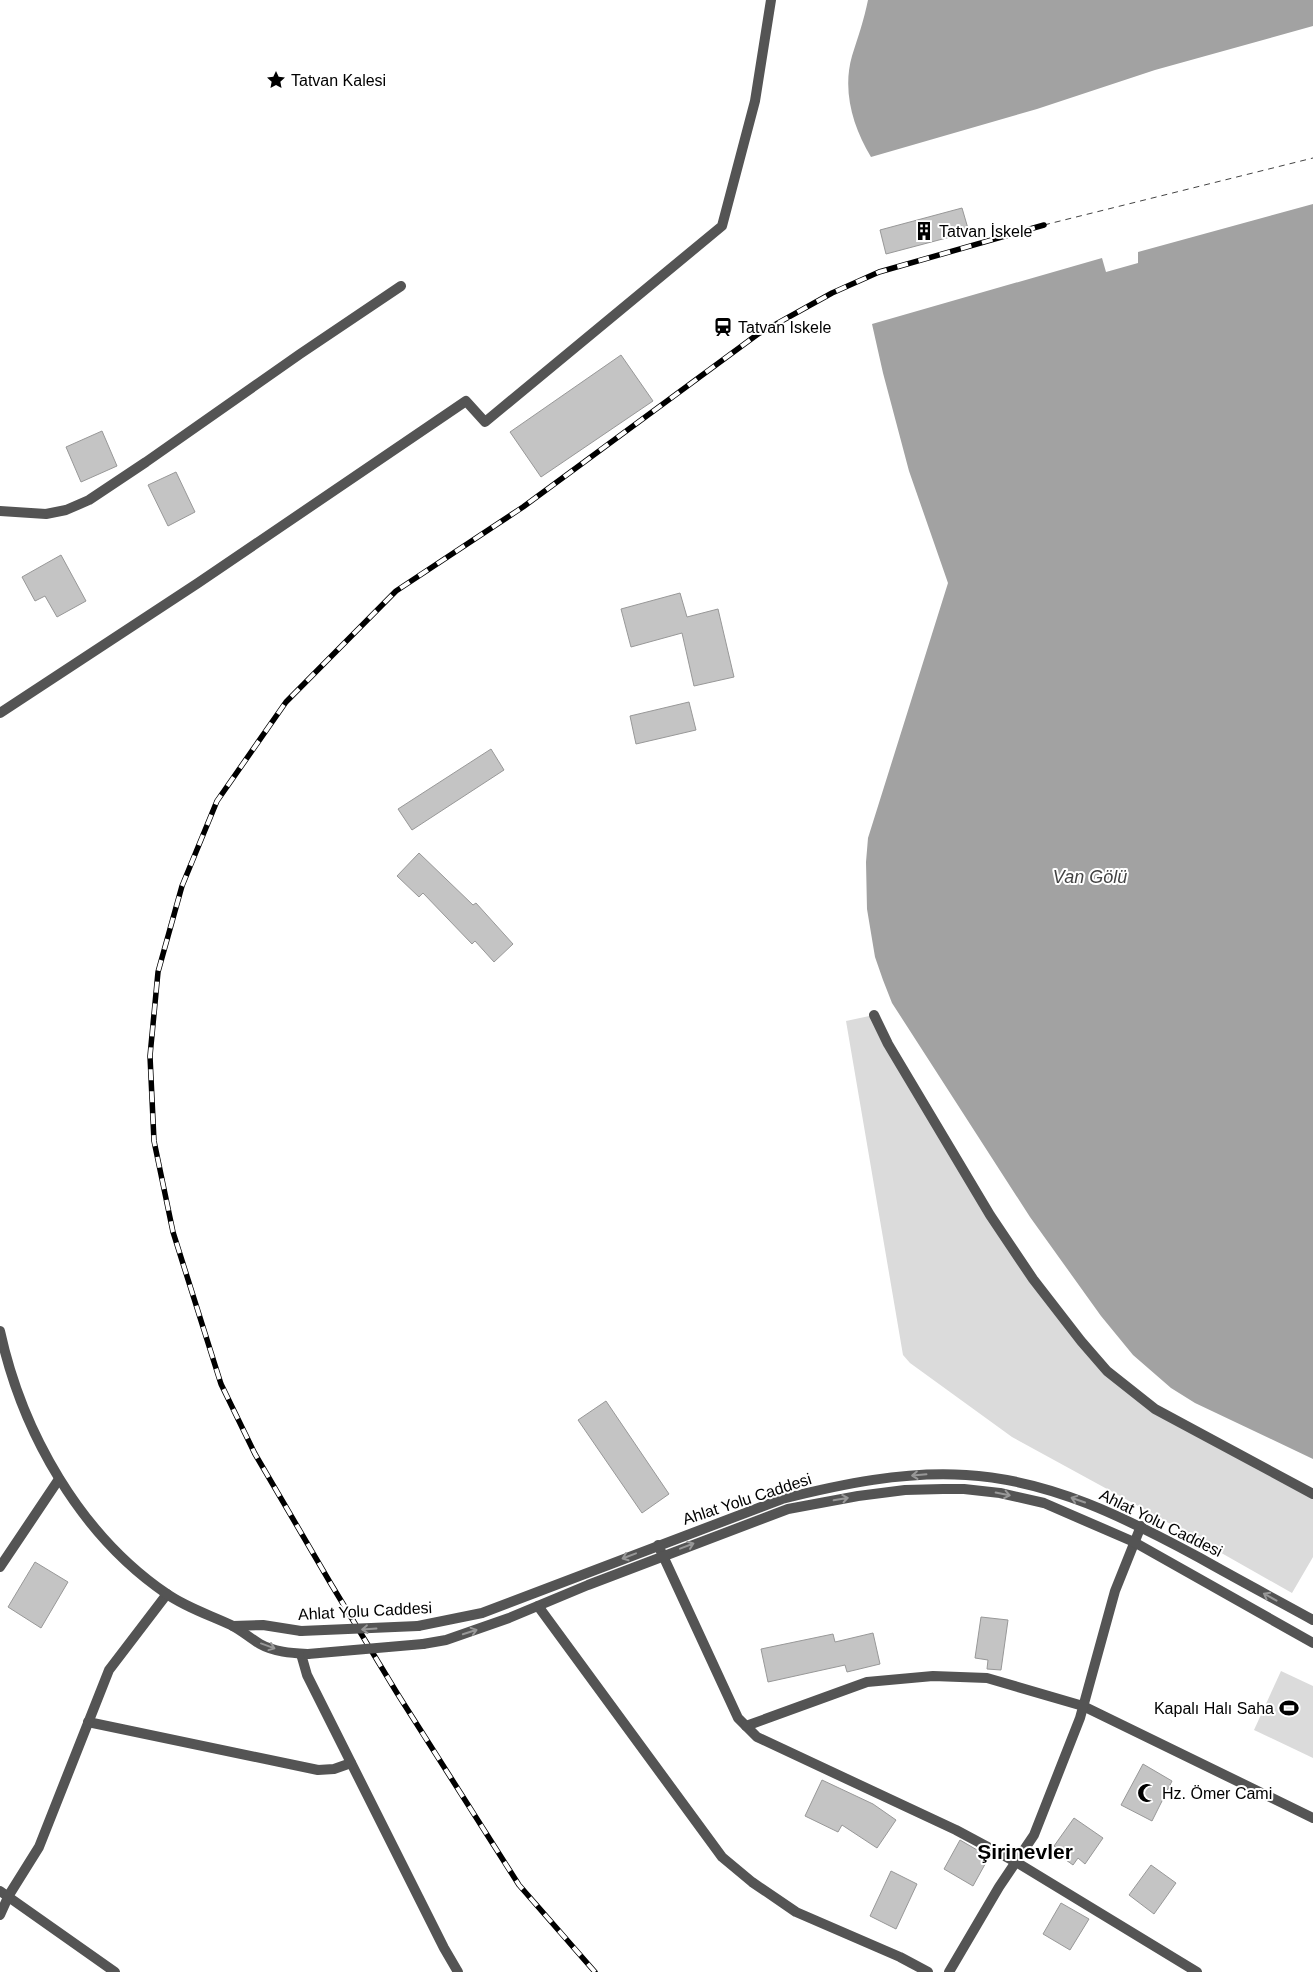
<svg xmlns="http://www.w3.org/2000/svg" width="1313" height="1972" viewBox="0 0 1313 1972" font-family="Helvetica,sans-serif">
  <style>
    .green { fill: #dbdbdb }
    .water { fill: #a2a2a2 }
    .lines { fill: none; stroke-linecap: round; stroke-linejoin: round }
    .ferry { stroke: #434343; stroke-width: 1; stroke-dasharray: 6 5; stroke-linecap: butt }
    .building { fill: #c4c4c4; stroke: #989898 }
    .pedestrian { stroke: #545454; stroke-width: 10 }
    .minor { stroke: #545454; stroke-width: 10 }
    .tertiary { stroke: #545454; stroke-width: 10 }
    .rail-casing { stroke: #000; stroke-width: 5.5 }
    .rail { stroke: #fff; stroke-width: 4; stroke-dasharray: 11; stroke-linecap: butt }
    .tertiary-bridge { stroke: #545454; stroke-width: 10 }
    .oneway { stroke: #989898 }
    .labels { text-anchor: middle; dominant-baseline: central; stroke-width: 4; stroke-linejoin: round; paint-order: stroke }
    .poi-label { font-size: 16px; fill: #000; stroke: #fff; text-anchor: start }
    .street-label { font-size: 16px; fill: #000; stroke: #fff }
    .water-label { font-size: 18px; font-style: italic; fill: #434343; stroke: #fff }
    .district-label { font-size: 21px; font-weight: bold; fill: #000; stroke: #fff }
  </style>
  <rect width="100%" height="100%" fill="#fff"/>
  <!-- green -->
  <g class="green">
    <path d="M 874,1015 L 927,1111 L 1057,1310 L 1135,1395 L 1313,1494 L 1313,1557 L 1292,1593 L 1151,1513 L 1012,1437 L 910,1363 L 903,1355 L 846,1021 Z"/>
    <path d="M 1281,1671 L 1313,1686 L 1313,1758 L 1254,1730 Z"/>
  </g>
  <!-- water -->
  <g class="water">
    <path d="M 868,0 L 1313,0 L 1313,26 L 1155,70 L 1037,109 L 871,157 C 853,127 842,91 852,56 C 858,37 864,20 868,0 Z"/>
    <path d="M 1313,204 L 1313,1459 L 1195,1403 L 1171,1388 L 1133,1355 L 1101,1316 L 1030,1217 L 892,1003 L 883,980 L 875,957 L 867,909 L 866,862 L 868,838 L 948,583 L 909,471 L 883,373 L 872,324 L 1102,258 L 1106,272 L 1138,263 L 1138,252 Z"/>
  </g>
  <g class="lines">
    <!-- ferry -->
    <path class="ferry" d="M 1044,225 L 1313,158"/>
  </g>
  <!-- building -->
  <g class="building">
    <path d="M 962,208 L 969,232 L 886,254 L 880,230 Z"/>
    <path d="M 621,355 L 653,401 L 541,477 L 510,432 Z"/>
    <path d="M 102,431 L 117,466 L 81,482 L 66,447 Z"/>
    <path d="M 176,472 L 195,512 L 168,526 L 148,485 Z"/>
    <path d="M 61,555 L 86,601 L 57,617 L 45,596 L 35,601 L 22,577 Z"/>
    <path d="M 680,593 L 687,617 L 718,609 L 734,677 L 694,686 L 682,633 L 631,647 L 621,609 Z"/>
    <path d="M 689,702 L 696,730 L 636,744 L 630,716 Z"/>
    <path d="M 491,749 L 504,770 L 412,830 L 398,809 Z"/>
    <path d="M 419,853 L 473,905 L 476,903 L 513,944 L 494,962 L 475,941 L 472,944 L 423,893 L 419,897 L 397,876 Z"/>
    <path d="M 606,1401 L 669,1494 L 642,1513 L 578,1420 Z"/>
    <path d="M 35,1562 L 68,1582 L 41,1628 L 8,1607 Z"/>
    <path d="M 981,1617 L 1008,1620 L 1001,1670 L 987,1669 L 988,1660 L 975,1658 Z"/>
    <path d="M 873,1633 L 880,1664 L 847,1672 L 845,1665 L 768,1682 L 761,1649 L 833,1634 L 835,1642 Z"/>
    <path d="M 1143,1764 L 1172,1781 L 1152,1821 L 1121,1805 Z"/>
    <path d="M 822,1780 L 873,1804 L 896,1820 L 877,1848 L 842,1825 L 838,1832 L 805,1816 Z"/>
    <path d="M 1074,1818 L 1103,1838 L 1085,1864 L 1078,1858 L 1073,1865 L 1059,1855 L 1062,1851 L 1054,1846 Z"/>
    <path d="M 960,1840 L 989,1857 L 973,1886 L 944,1869 Z"/>
    <path d="M 1151,1865 L 1176,1883 L 1154,1914 L 1129,1895 Z"/>
    <path d="M 891,1871 L 917,1884 L 896,1929 L 870,1916 Z"/>
    <path d="M 1061,1903 L 1089,1919 L 1070,1950 L 1043,1934 Z"/>
  </g>
  <g class="lines">
    <!-- pedestrian -->
    <path class="pedestrian" d="M 874,1015 L 888,1044 L 990,1215 L 1033,1279 L 1081,1341 L 1107,1371 L 1155,1409 L 1313,1494"/>
    <!-- minor -->
    <g class="minor">
      <path d="M 0,511 L 46,514 L 66,510 L 89,500 L 146,462 L 300,354 L 401,286"/>
      <path d="M 0,713 L 198,583 L 466,401 L 485,422 L 722,226 L 755,101 L 771,0"/>
      <path d="M 658,1545 L 738,1718 L 757,1737 L 956,1830 L 1016,1862 L 1197,1972"/>
      <path d="M 0,1567 L 59,1479"/>
      <path d="M 538,1606 L 722,1857 L 752,1882 L 796,1912 L 900,1957 L 928,1972"/>
      <path d="M 301,1654 L 307,1675 L 444,1948 L 458,1972"/>
      <path d="M 88,1722 L 318,1770 L 334,1769 L 351,1763"/>
      <path d="M 746,1726 L 867,1682 L 933,1676 L 987,1678 L 1083,1706 L 1313,1818"/>
      <path d="M 0,1891 L 115,1972"/>
      <path d="M 0,1915 L 9,1895 L 39,1847 L 109,1670 L 167,1594"/>
      <path d="M 949,1972 L 999,1887 L 1034,1835 L 1080,1718 L 1115,1591 L 1141,1526"/>
    </g>
    <!-- tertiary -->
    <g class="tertiary">
      <path d="M 0,1331 C 22,1432 80,1535 167,1594 C 187,1608 210,1615 231,1625 C 241,1630 250,1638 260,1644 C 274,1652 292,1653 308,1654"/>
      <path d="M 233,1626 L 263,1625 L 301,1631"/>
      <path d="M 418,1626 L 482,1613 L 782,1499 C 842,1484 904,1471 966,1475 C 1051,1480 1126,1518 1200,1558 C 1237,1579 1275,1599 1313,1620"/>
      <path d="M 423,1644 L 446,1640 L 509,1618 L 588,1585 L 788,1509 L 858,1496 L 905,1490 L 943,1489 L 964,1489 L 1000,1493 L 1044,1503 L 1134,1542 L 1313,1643"/>
    </g>
    <!-- rail casing -->
    <g class="rail-casing">
      <path id="rail" d="M 595,1972 L 519,1885 L 397,1693 L 331,1584 L 255,1454 L 221,1384 L 173,1232 L 154,1141 L 150,1056 L 158,972 L 182,886 L 217,801 L 286,702 L 396,591 L 523,507 L 758,334 L 832,293 L 879,272 L 1044,225"/>
    </g>
    <!-- rail -->
    <use href="#rail" class="rail"/>
    <!-- tertiary-bridge -->
    <g class="tertiary-bridge">
      <path d="M 301,1631 L 418,1626"/>
      <path d="M 308,1654 L 423,1644"/>
    </g>
  </g>
  <!-- one-way arrows -->
  <defs><path id="oneway-shaft" d="M-6 0H5M1.5-3L5.5 0L1.5 3" fill="none" stroke-width="1.6" stroke-linecap="round" stroke-linejoin="round" transform="scale(1.25)"/></defs>
  <g class="oneway">
    <use href="#oneway-shaft" transform="translate(919 1475) rotate(175)"/>
    <use href="#oneway-shaft" transform="translate(1003 1494) rotate(11)"/>
    <use href="#oneway-shaft" transform="translate(841 1499) rotate(-10)"/>
    <use href="#oneway-shaft" transform="translate(1078 1500) rotate(-161)"/>
    <use href="#oneway-shaft" transform="translate(687 1546) rotate(-21)"/>
    <use href="#oneway-shaft" transform="translate(629 1556) rotate(159)"/>
    <use href="#oneway-shaft" transform="translate(1270 1597) rotate(-151)"/>
    <use href="#oneway-shaft" transform="translate(369 1629) rotate(176)"/>
    <use href="#oneway-shaft" transform="translate(470 1632) rotate(-18)"/>
    <use href="#oneway-shaft" transform="translate(268 1646) rotate(20)"/>
  </g>
  <!-- icons -->
  <defs>
    <g id="sight-bare" transform="scale(1.5)"><path d="M0-6L1.8-2.2L6-1.7L2.9 1.2L3.7 5.4L0 3.3L-3.7 5.4L-2.9 1.2L-6-1.7L-1.8-2.2Z" fill="#000" stroke="#fff" stroke-width="2.5" paint-order="stroke"/></g>
    <g id="building-bare" transform="scale(1.5)"><path d="M-4-6H4V6H1V3H-1V6H-4ZM-2.5-4.3h1.7v1.8h-1.7ZM.8-4.3h1.7v1.8H.8ZM-2.5-1h1.7V.8h-1.7ZM.8-1h1.7V.8H.8Z" fill="#000" stroke="#fff" stroke-width="2.5" paint-order="stroke"/></g>
    <g id="station-bare" transform="scale(1.5)"><path d="M-3-6H3Q5-6 5-4V2Q5 4 3 4L4.5 6H3L1.5 4h-3L-3 6H-4.5L-3 4Q-5 4-5 2V-4Q-5-6-3-6ZM-3.5-4v3h7v-3ZM-3.5 1v1.5H-2V1ZM2 1v1.5H3.5V1Z" fill="#000" stroke="#fff" stroke-width="2.5" paint-order="stroke"/></g>
    <g id="stadium-bare" transform="scale(1.5)"><path d="M0-5a6.5 5 0 1 0 0 10a6.5 5 0 1 0 0-10ZM-3.5-1.8h7v3.6h-7Z" fill="#000" stroke="#fff" stroke-width="2.5" paint-order="stroke"/></g>
    <g id="mosque-bare" transform="scale(1.5)"><path d="M3.5-4.9A6 6 0 1 0 3.5 4.9A5 5 0 1 1 3.5-4.9Z" fill="#000" stroke="#fff" stroke-width="2.5" paint-order="stroke"/></g>
  </defs>
  <g fill-rule="evenodd">
    <use href="#sight-bare" x="276" y="80"/>
    <use href="#building-bare" x="924" y="231"/>
    <use href="#station-bare" x="723" y="327"/>
    <use href="#stadium-bare" x="1289" y="1708"/>
    <use href="#mosque-bare" x="1147" y="1793"/>
  </g>
  <g class="labels">
    <!-- poi labels -->
    <g class="poi-label">
      <text x="291" y="80">Tatvan Kalesi</text>
      <text x="939" y="231">Tatvan İskele</text>
      <text x="738" y="327">Tatvan Iskele</text>
      <text x="1274" y="1708" text-anchor="end">Kapalı Halı Saha</text>
      <text x="1162" y="1793">Hz. Ömer Cami</text>
    </g>
    <!-- street labels -->
    <g class="street-label">
      <text transform="translate(747 1499) rotate(-18)">Ahlat Yolu Caddesi</text>
      <text transform="translate(1161 1523) rotate(26)">Ahlat Yolu Caddesi</text>
      <text transform="translate(365 1611) rotate(-3)">Ahlat Yolu Caddesi</text>
    </g>
    <!-- water labels -->
    <g class="water-label">
      <text x="1090" y="877">Van Gölü</text>
    </g>
    <!-- district labels -->
    <g class="district-label">
      <text x="1025" y="1851">Şirinevler</text>
    </g>
  </g>
</svg>
